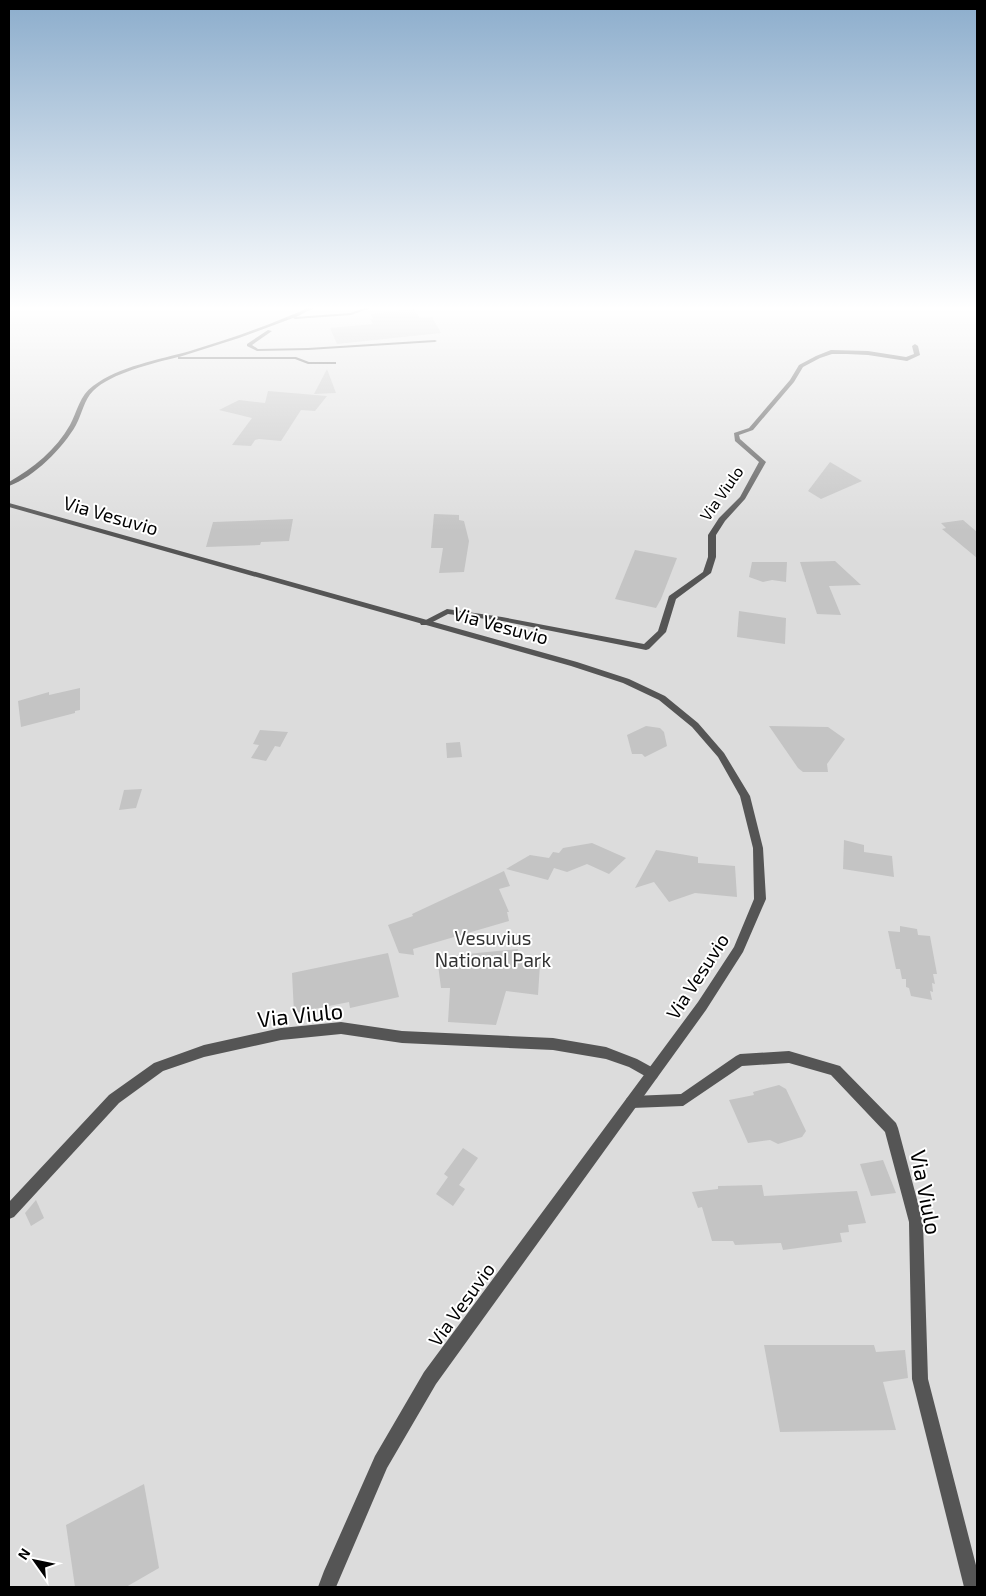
<svg xmlns="http://www.w3.org/2000/svg" width="986" height="1596" viewBox="0 0 986 1596" font-family="'Exo 2',sans-serif">
  <style>
    .green { fill: #dcdcdc }
    .building { fill: #c4c4c4 }
    .lines { fill: none; stroke-linecap: round; stroke-linejoin: round }
    .service { fill: #555; fill-rule: evenodd }
    .minor { fill: #555; fill-rule: evenodd }
    .tertiary { fill: #555; fill-rule: evenodd }
    .labels { text-anchor: middle; dominant-baseline: central; stroke-width: 4; stroke-linejoin: round; paint-order: stroke }
    .far-street-label { font-size: 16px; fill: #000; stroke: #fff }
    .street-label { font-size: 19px; fill: #000; stroke: #fff }
    .park-label { font-size: 19px; fill: #333; stroke: #fff }
    .near-street-label { font-size: 22px; fill: #000; stroke: #fff }
  </style>
  <rect width="100%" height="100%" fill="#fff"/>
  <!-- green -->
  <rect class="green" x="9" y="308" width="968" height="1279"/>
  <!-- building -->
  <g class="building">
    <path d="M 414,309 L 420,318 L 432,317 L 441,333 L 337,344 L 330,328 L 373,324 L 370,319 L 373,319 L 371,314 L 375,313 Z"/>
    <path d="M 327,369 L 336,393 L 314,394 Z"/>
    <path d="M 268,391 L 327,396 L 315,411 L 301,410 L 281,441 L 259,439 L 255,440 L 251,446 L 232,445 L 252,418 L 219,410 L 239,400 L 265,403 Z"/>
    <path d="M 830,462 L 862,481 L 821,499 L 808,491 Z"/>
    <path d="M 434,514 L 459,515 L 459,520 L 464,521 L 469,541 L 464,572 L 439,573 L 443,548 L 431,548 Z"/>
    <path d="M 293,519 L 289,541 L 261,542 L 260,545 L 206,547 L 213,522 Z"/>
    <path d="M 963,520 L 977,532 L 977,558 L 942,529 L 946,528 L 941,523 Z"/>
    <path d="M 635,550 L 677,558 L 661,599 L 656,608 L 615,599 Z"/>
    <path d="M 835,561 L 861,585 L 829,586 L 841,615 L 817,614 L 800,562 Z"/>
    <path d="M 752,562 L 787,562 L 786,582 L 772,580 L 763,582 L 749,577 Z"/>
    <path d="M 739,611 L 786,618 L 785,644 L 737,637 Z"/>
    <path d="M 80,688 L 80,710 L 75,711 L 75,713 L 21,727 L 18,701 L 49,692 L 49,695 Z"/>
    <path d="M 646,726 L 660,728 L 664,732 L 667,746 L 645,757 L 642,754 L 632,754 L 627,735 Z"/>
    <path d="M 769,726 L 828,727 L 845,739 L 827,764 L 828,772 L 803,772 L 798,768 Z"/>
    <path d="M 260,730 L 288,732 L 280,747 L 275,746 L 266,761 L 251,758 L 259,745 L 253,744 Z"/>
    <path d="M 460,742 L 462,757 L 447,758 L 446,743 Z"/>
    <path d="M 142,789 L 136,808 L 119,810 L 124,790 Z"/>
    <path d="M 844,840 L 864,845 L 864,852 L 892,856 L 894,877 L 843,869 Z"/>
    <path d="M 592,843 L 626,858 L 609,874 L 587,864 L 567,872 L 554,868 L 548,880 L 506,869 L 530,855 L 549,858 L 553,852 L 559,853 L 563,848 Z"/>
    <path d="M 656,850 L 698,857 L 698,863 L 735,866 L 737,897 L 695,893 L 669,902 L 654,882 L 635,888 Z"/>
    <path d="M 504,871 L 510,886 L 499,889 L 509,912 L 507,912 L 509,921 L 413,949 L 414,955 L 399,953 L 388,925 L 413,916 L 412,914 Z"/>
    <path d="M 900,926 L 917,929 L 918,935 L 930,936 L 937,974 L 933,974 L 935,984 L 932,983 L 933,992 L 930,991 L 932,1000 L 911,996 L 909,988 L 906,987 L 906,979 L 902,979 L 900,969 L 896,969 L 888,931 L 900,932 Z"/>
    <path d="M 518,949 L 515,961 L 540,964 L 538,995 L 506,991 L 496,1025 L 448,1022 L 450,988 L 441,988 L 437,957 Z"/>
    <path d="M 388,953 L 399,997 L 350,1008 L 349,1002 L 294,1013 L 292,973 Z"/>
    <path d="M 779,1085 L 786,1089 L 806,1131 L 802,1137 L 778,1144 L 770,1140 L 748,1143 L 729,1100 L 754,1095 L 753,1092 Z"/>
    <path d="M 463,1148 L 478,1158 L 459,1185 L 465,1189 L 453,1206 L 436,1194 L 448,1177 L 444,1174 Z"/>
    <path d="M 883,1160 L 896,1193 L 871,1196 L 860,1164 Z"/>
    <path d="M 762,1185 L 764,1196 L 857,1191 L 866,1223 L 848,1225 L 849,1232 L 840,1233 L 842,1242 L 783,1250 L 781,1243 L 735,1245 L 733,1241 L 712,1241 L 702,1207 L 698,1208 L 692,1192 L 718,1189 L 718,1186 Z"/>
    <path d="M 36,1200 L 44,1218 L 31,1226 L 25,1213 Z"/>
    <path d="M 764,1345 L 874,1345 L 876,1352 L 905,1350 L 908,1378 L 883,1382 L 896,1430 L 780,1432 Z"/>
    <path d="M 144,1484 L 159,1568 L 126,1587 L 75,1587 L 66,1525 Z"/>
  </g>
  <g class="lines">
    <!-- service -->
    <g class="service">
      <path d="M 308,308 L 314,308 L 296,317 L 350,313 L 365,308 L 371,308 L 351,315 L 295,319 L 293,318 L 239,338 L 179,357 L 296,357 L 309,362 L 336,362 L 336,364 L 308,364 L 295,359 L 178,359 L 178,357 C 154,363 111,373 93,391 C 84,400 82,414 76,425 C 63,448 34,477 9,486 L 9,482 C 33,468 56,450 70,425 C 77,412 80,395 93,386 C 120,366 158,360 190,351 C 230,339 270,325 308,308 Z"/>
      <path d="M 268,330 L 272,331 L 252,345 L 258,349 L 308,348 L 435,340 L 437,341 L 435,342 L 308,350 L 257,351 L 247,346 L 247,344 Z"/>
    </g>
    <!-- minor -->
    <g class="minor">
      <path d="M 915,344 L 918,346 L 920,355 L 907,361 L 868,355 L 847,354 L 832,354 L 820,358 L 803,367 L 794,382 L 753,430 L 739,435 L 740,439 L 766,462 L 745,499 L 725,521 L 716,535 L 716,557 L 711,573 L 676,599 L 666,632 L 649,649 L 646,650 L 502,621 L 448,614 L 427,625 L 421,625 L 420,623 L 447,609 L 502,617 L 644,644 L 658,631 L 669,596 L 703,572 L 708,557 L 708,535 L 719,518 L 740,497 L 759,462 L 735,441 L 734,433 L 749,428 L 790,380 L 799,365 L 816,356 L 831,350 L 868,351 L 906,357 L 914,354 L 912,346 Z"/>
      <path d="M 341,1022 L 402,1031 L 553,1038 L 606,1047 L 637,1059 L 657,1070 L 658,1074 L 657,1078 L 652,1080 L 629,1067 L 606,1059 L 553,1050 L 402,1043 L 341,1034 L 281,1040 L 204,1057 L 163,1071 L 119,1103 L 14,1217 L 9,1219 L 9,1202 L 109,1095 L 154,1063 L 204,1045 L 281,1028 Z"/>
      <path d="M 789,1051 L 840,1066 L 896,1123 L 898,1128 L 923,1222 L 928,1379 L 977,1569 L 977,1587 L 964,1587 L 912,1379 L 909,1222 L 885,1132 L 831,1075 L 789,1063 L 742,1066 L 683,1106 L 632,1108 L 627,1106 L 625,1102 L 627,1098 L 632,1096 L 681,1094 L 736,1056 L 740,1054 Z"/>
    </g>
    <!-- tertiary -->
    <path class="tertiary" d="M 9,503 L 577,662 L 629,679 L 665,696 L 698,723 L 724,753 L 750,796 L 763,848 L 766,899 L 743,952 L 706,1010 L 436,1384 L 387,1468 L 336,1587 L 318,1587 L 324,1571 L 375,1456 L 424,1372 L 698,1002 L 734,947 L 754,899 L 753,848 L 740,796 L 718,757 L 692,727 L 659,700 L 623,683 L 571,666 L 9,507 Z"/>
  </g>
  <!-- sky -->
  <linearGradient id="sky" x2="0" y2="1"><stop stop-color="#8cadcc"/><stop offset="0.58" stop-color="#fff"/><stop offset="1" stop-color="#fff" stop-opacity="0"/></linearGradient>
  <rect width="986" height="531" fill="url(#sky)"/>
  <g class="labels">
    <!-- far-street labels -->
    <g class="far-street-label">
      <text transform="translate(721 493) rotate(-55)">Via Viulo</text>
    </g>
    <!-- street labels -->
    <g class="street-label">
      <text transform="translate(111 515) rotate(16)">Via Vesuvio</text>
      <text transform="translate(501 625) rotate(15)">Via Vesuvio</text>
      <text transform="translate(697 976) rotate(-57)">Via Vesuvio</text>
      <text transform="translate(461 1304) rotate(-54)">Via Vesuvio</text>
    </g>
    <!-- park labels -->
    <g class="park-label">
      <text x="493" y="937">Vesuvius<tspan x="493" dy="22">National Park</tspan></text>
    </g>
    <!-- near-street labels -->
    <g class="near-street-label">
      <text transform="translate(300 1014) rotate(-6)">Via Viulo</text>
      <text transform="translate(927 1192) rotate(79)">Via Viulo</text>
    </g>
  </g>
  <!-- border -->
  <rect width="986" height="1596" fill="none" stroke="#000000" stroke-width="20"/>
  <!-- north arrow -->
  <g transform="translate(35 1561) rotate(303)" stroke="#ffffff" stroke-width="4" paint-order="stroke">
  <path d="M0-4L9 19L0 12L-9 19Z" fill="#000000"/>
  <text y="-8" font-size="14" font-weight="bold" text-anchor="middle" fill="#000000">N</text>
  </g>
</svg>
